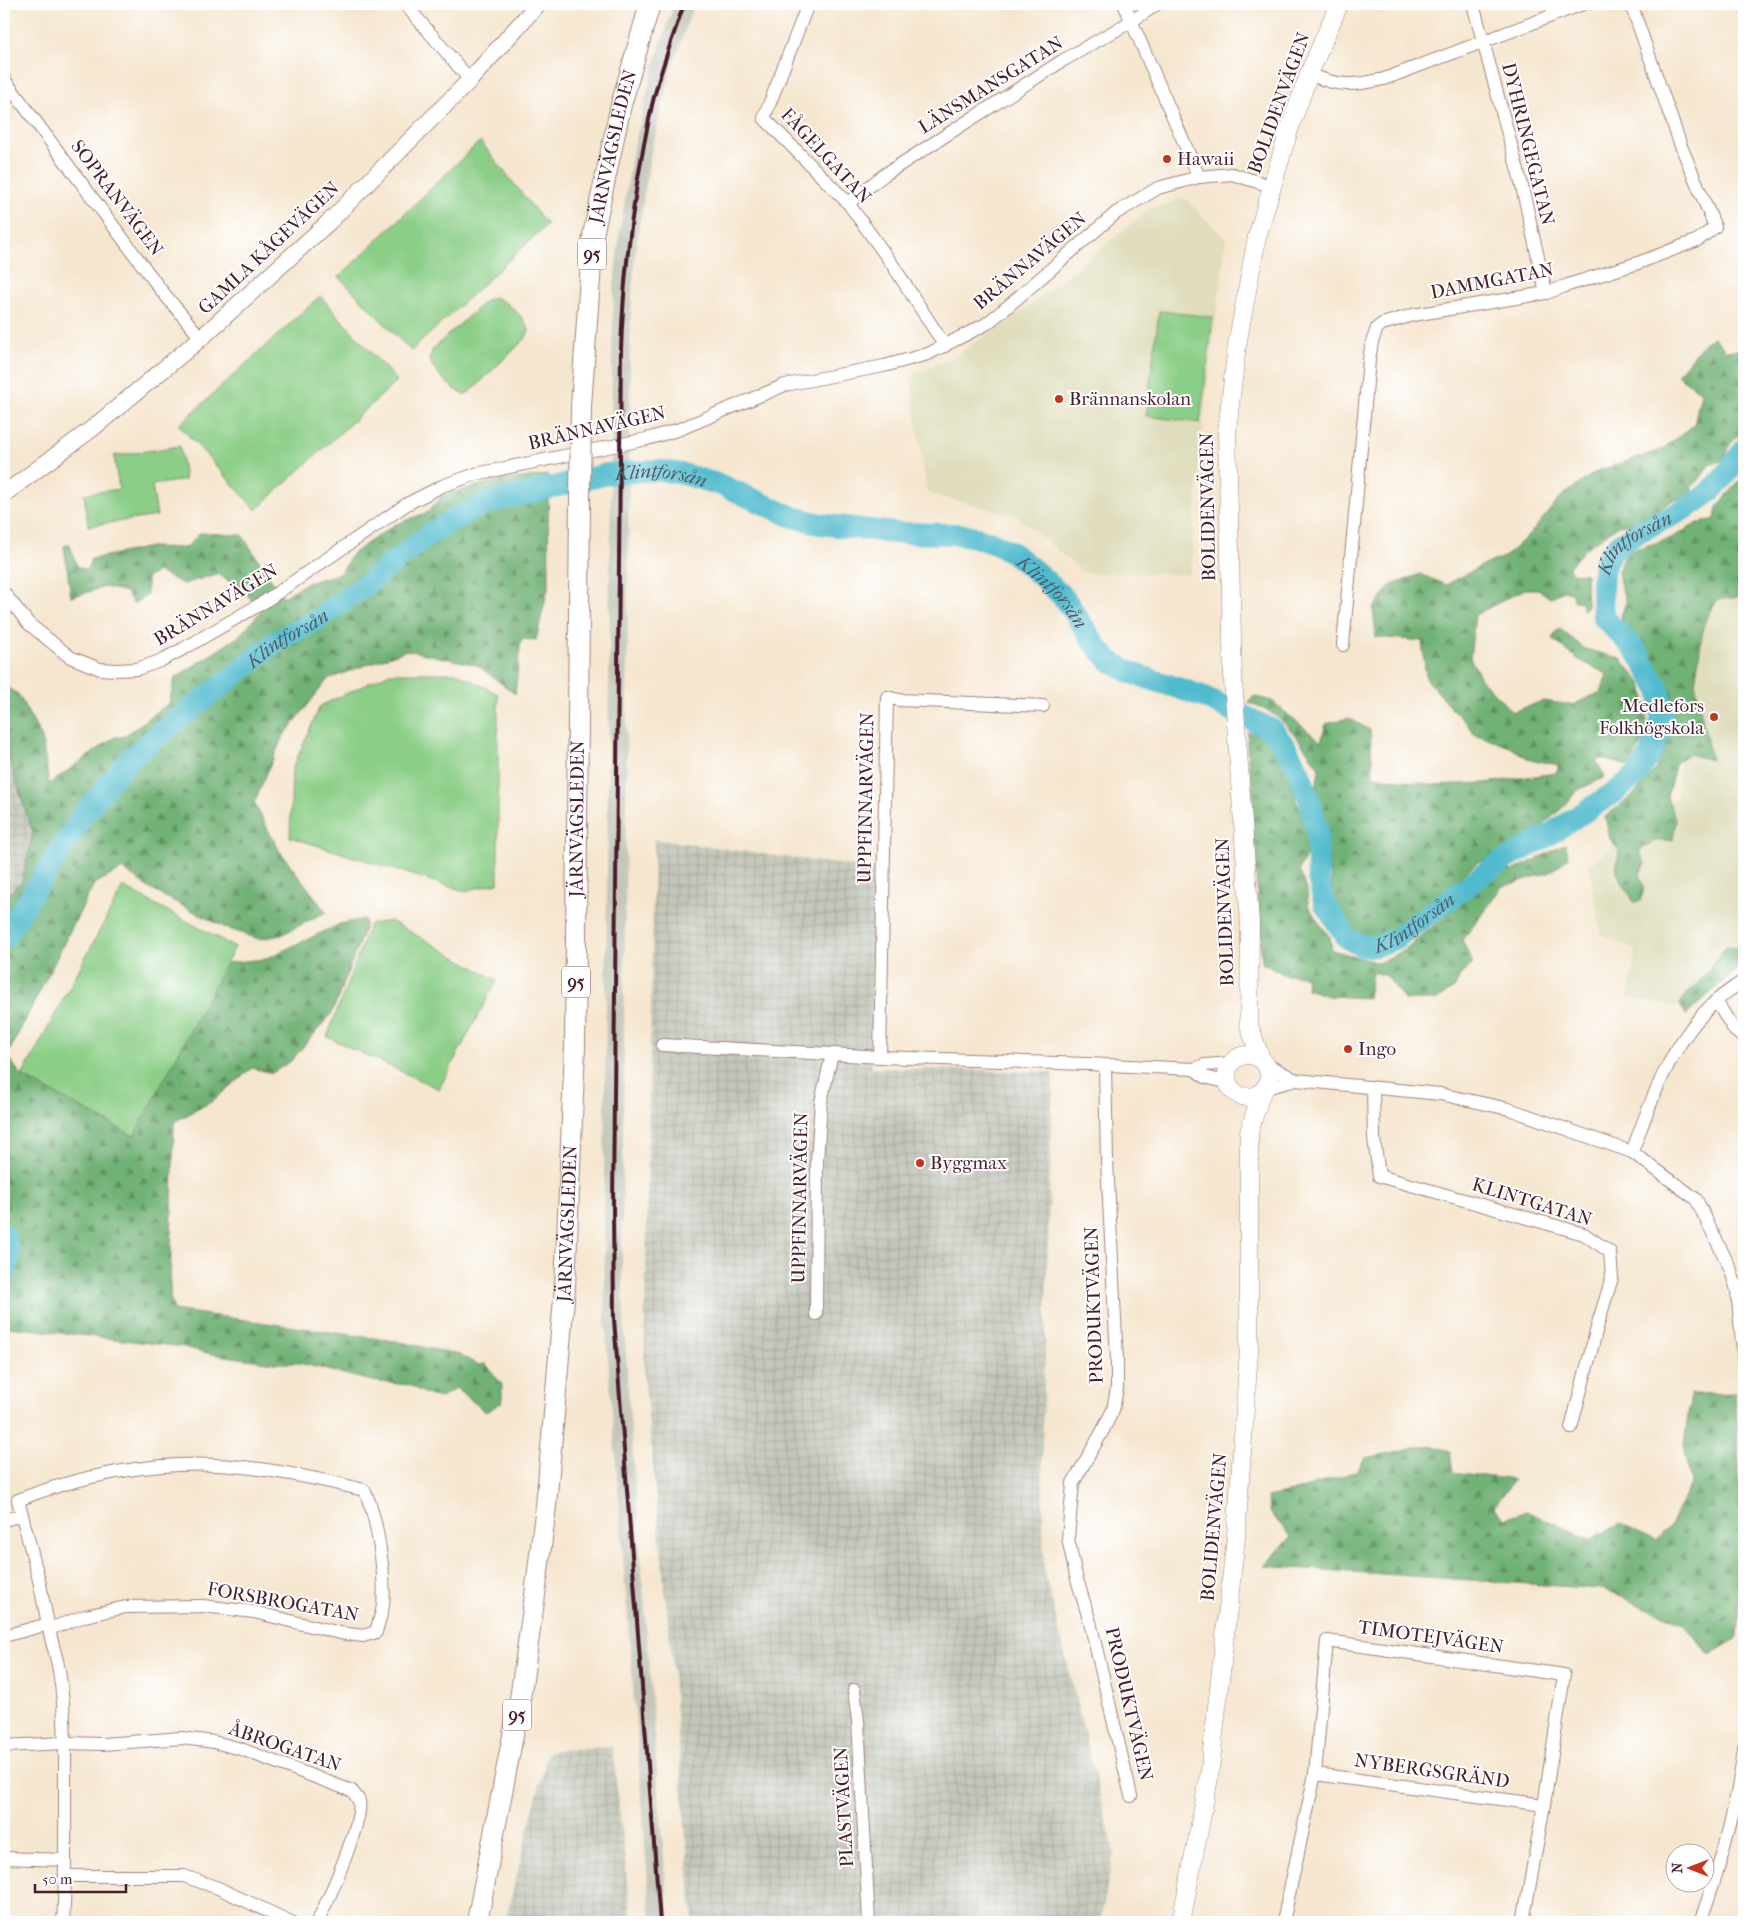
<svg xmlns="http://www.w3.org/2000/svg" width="1748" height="1926" viewBox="0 0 1748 1926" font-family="'IM FELL French Canon',serif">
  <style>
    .built { fill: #dfddbb }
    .industrial { fill: url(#industrial-grid) }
    .railway { fill: #c3c6b9 }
    .forest { fill: url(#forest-firs); stroke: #5d6850 }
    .green { fill: #8bce87; stroke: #6a7659 }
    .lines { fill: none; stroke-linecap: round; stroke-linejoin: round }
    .river { stroke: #51bbce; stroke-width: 22 }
    .minor-casing { stroke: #a0827d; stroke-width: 14 }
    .tertiary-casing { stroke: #a0827d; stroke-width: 18 }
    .secondary-casing { stroke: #a0827d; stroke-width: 19 }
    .primary-casing { stroke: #a0827d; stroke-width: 22 }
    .minor { stroke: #fff; stroke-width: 12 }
    .tertiary { stroke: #fff; stroke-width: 16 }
    .secondary { stroke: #fff; stroke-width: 18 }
    .primary { stroke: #fff; stroke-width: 20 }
    .rail { stroke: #4a1f2b; stroke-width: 4 }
    .primary-bridge-casing { stroke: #a0827d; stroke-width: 22; stroke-linecap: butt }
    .primary-bridge { stroke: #fff; stroke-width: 20 }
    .poi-dot { fill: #c8321e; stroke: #fff; stroke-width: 2 }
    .labels { text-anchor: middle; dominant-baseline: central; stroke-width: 4; stroke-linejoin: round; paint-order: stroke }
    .shield { fill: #fff; stroke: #80626b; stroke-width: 1 }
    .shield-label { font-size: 18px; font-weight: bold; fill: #4a1f2b }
    .street-label { font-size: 19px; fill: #4a1f2b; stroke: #fff }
    .poi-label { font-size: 19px; fill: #4a1f2b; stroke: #fff; text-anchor: start }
    .water-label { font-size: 20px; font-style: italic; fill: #4d5d6c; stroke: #fff }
  </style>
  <defs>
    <pattern id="industrial-grid" width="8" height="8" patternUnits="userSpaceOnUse" patternTransform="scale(1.25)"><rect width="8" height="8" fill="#c3c6b9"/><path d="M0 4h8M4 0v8" fill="none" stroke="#a9aa9f"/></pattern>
    <pattern id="forest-firs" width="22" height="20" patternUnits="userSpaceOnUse" patternTransform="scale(1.25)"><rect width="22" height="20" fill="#70b174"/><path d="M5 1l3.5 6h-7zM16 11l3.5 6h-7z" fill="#5e8f5f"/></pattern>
  </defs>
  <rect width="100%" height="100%" fill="#fff"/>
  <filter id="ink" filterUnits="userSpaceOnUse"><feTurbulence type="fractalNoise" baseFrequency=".02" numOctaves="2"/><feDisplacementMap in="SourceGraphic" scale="10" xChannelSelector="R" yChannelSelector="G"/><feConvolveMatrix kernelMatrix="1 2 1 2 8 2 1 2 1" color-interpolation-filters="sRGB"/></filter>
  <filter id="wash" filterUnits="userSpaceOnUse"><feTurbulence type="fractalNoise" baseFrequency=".0096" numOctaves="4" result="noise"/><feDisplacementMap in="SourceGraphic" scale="20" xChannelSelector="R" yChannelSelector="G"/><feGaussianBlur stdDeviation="1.12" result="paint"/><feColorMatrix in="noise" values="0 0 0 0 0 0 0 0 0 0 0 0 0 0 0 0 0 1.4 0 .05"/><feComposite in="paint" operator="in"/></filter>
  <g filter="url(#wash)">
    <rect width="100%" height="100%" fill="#f5e6cf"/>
    <!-- built -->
    <g class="built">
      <path d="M 1184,198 L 1226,239 L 1203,423 L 1190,574 L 1084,573 L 1017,516 L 927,493 L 910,376 L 954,357 L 1027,308 L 1151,208 Z"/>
      <path d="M 1744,556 L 1744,958 L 1683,1008 L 1628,998 L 1636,950 L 1601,934 L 1589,865 L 1677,797 L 1692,637 Z"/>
    </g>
    <!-- industrial -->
    <g class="industrial">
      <path d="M 4,744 L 33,833 L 22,882 L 4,898 Z"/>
      <path d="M 654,839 L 873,869 L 872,1068 L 1053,1072 L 1042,1447 L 1044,1570 L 1114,1852 L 1100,1922 L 693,1922 L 672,1663 L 644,1374 Z"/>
      <path d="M 612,1746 L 632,1922 L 505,1922 L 548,1751 Z"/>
    </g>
    <!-- railway -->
    <path class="railway" d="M 674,4 L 694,4 L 671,70 L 651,153 L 637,238 L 632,289 L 630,349 L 622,1266 L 624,1318 L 629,1406 L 669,1922 L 651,1922 L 605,1319 L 604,1205 L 612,349 L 614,288 L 619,236 L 633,150 L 654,65 Z"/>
    <!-- forest -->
    <g class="forest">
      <path d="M 1714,337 L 1726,351 L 1744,349 L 1744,430 L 1730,444 L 1724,460 L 1709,465 L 1699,480 L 1692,486 L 1691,496 L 1673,500 L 1638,522 L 1619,525 L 1585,549 L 1569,567 L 1571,573 L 1586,574 L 1587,606 L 1583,610 L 1581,602 L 1574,601 L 1573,594 L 1563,591 L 1550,598 L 1538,589 L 1525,589 L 1475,615 L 1470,658 L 1482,680 L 1512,712 L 1543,701 L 1572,705 L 1601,692 L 1607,674 L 1579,660 L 1552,639 L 1559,628 L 1585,649 L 1621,659 L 1642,684 L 1648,713 L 1644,740 L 1629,766 L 1602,759 L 1596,760 L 1605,777 L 1578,790 L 1560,810 L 1531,835 L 1509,849 L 1478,862 L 1448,887 L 1381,937 L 1360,939 L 1345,925 L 1334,900 L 1322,822 L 1316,793 L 1319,768 C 1301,742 1280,709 1248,703 L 1254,696 L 1272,701 L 1321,742 L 1326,724 L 1348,718 L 1370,730 L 1373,776 L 1432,785 L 1485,783 L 1556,773 L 1559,765 L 1529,759 L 1510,747 L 1474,734 L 1467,724 L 1452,709 L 1426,678 L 1422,641 L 1376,637 L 1373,609 L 1390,586 L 1420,574 L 1446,585 L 1481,566 L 1506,556 L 1529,535 L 1561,497 L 1597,471 L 1661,450 L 1694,425 L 1701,392 L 1677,375 L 1705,342 Z"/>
      <path d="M 548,475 L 549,584 L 536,640 L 521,639 L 515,694 L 477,665 L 407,650 L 328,679 L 282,738 L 254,803 L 279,850 L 326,912 L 281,935 L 259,939 L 226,928 L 150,889 L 123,869 L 94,884 L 7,1056 L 22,1076 L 134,1136 L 226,963 L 265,959 L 340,924 L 364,919 L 366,925 L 332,1013 L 291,1061 L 272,1073 L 252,1068 L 211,1102 L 174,1122 L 170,1297 L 174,1310 L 395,1341 L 460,1355 L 478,1365 L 486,1364 L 502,1385 L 502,1402 L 486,1412 L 456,1388 L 441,1398 L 428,1395 L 409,1385 L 372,1381 L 300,1363 L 274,1363 L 211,1354 L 184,1347 L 9,1327 L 4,1334 L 4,898 L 22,881 L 33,833 L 4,744 L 4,686 L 18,694 L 42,738 L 49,784 L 115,737 L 123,737 L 169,703 L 175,678 L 238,637 L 261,611 L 243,590 L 217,574 L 183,584 L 159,572 L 147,577 L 147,595 L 133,604 L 126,592 L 105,587 L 71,597 L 64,546 L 70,544 L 77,566 L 87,570 L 91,559 L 151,547 L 186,548 L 200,533 L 242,535 L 283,597 L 307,583 L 341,573 L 352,554 L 394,525 L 428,512 L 443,495 L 500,480 Z"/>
      <path d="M 1744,476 L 1744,579 L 1741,579 L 1738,597 L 1716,600 L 1704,623 L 1695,683 L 1711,760 L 1689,754 L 1676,762 L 1667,797 L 1676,820 L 1673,840 L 1655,841 L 1639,851 L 1645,863 L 1640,874 L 1644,886 L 1641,901 L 1634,902 L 1616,871 L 1619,851 L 1610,839 L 1605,817 L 1632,796 L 1656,769 L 1671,731 L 1663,693 L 1667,687 L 1666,681 L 1659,673 L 1647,651 L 1624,630 L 1621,616 L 1626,602 L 1621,587 L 1618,571 L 1626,552 L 1671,538 L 1698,523 L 1715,519 L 1717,507 Z"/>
      <path d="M 1248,732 L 1265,736 L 1279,752 L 1282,761 L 1293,777 L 1296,801 L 1309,827 L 1310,848 L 1299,870 L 1307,892 L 1308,905 L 1317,920 L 1330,937 L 1332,950 L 1378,963 L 1403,951 L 1502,869 L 1513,871 L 1566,844 L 1568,858 L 1551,872 L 1501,887 L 1483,914 L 1462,940 L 1473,964 L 1460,975 L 1455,987 L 1437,1000 L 1404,1000 L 1387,976 L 1372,972 L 1368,998 L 1328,996 L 1307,989 L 1306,976 L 1285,975 L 1262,963 L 1247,743 Z"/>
      <path d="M 1726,946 L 1744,949 L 1744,963 L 1686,1015 L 1679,1003 L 1705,975 Z"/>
      <path d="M 1735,1393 C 1740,1474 1744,1557 1738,1638 L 1709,1655 L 1684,1624 L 1602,1589 L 1264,1566 L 1291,1537 L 1270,1512 L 1267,1497 L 1292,1492 L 1357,1471 L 1365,1458 L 1430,1445 L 1450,1451 L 1453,1472 L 1514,1480 L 1494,1507 L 1505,1519 L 1526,1511 L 1590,1539 L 1621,1524 L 1656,1540 L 1668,1528 L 1691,1484 L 1684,1444 L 1691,1394 Z"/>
    </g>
    <!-- green -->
    <g class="green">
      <path d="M 480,141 L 547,225 L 411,351 L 339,277 Z"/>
      <path d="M 320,296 L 397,381 L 256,510 L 179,425 Z"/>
      <path d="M 493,297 C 507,301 524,316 529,330 L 525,339 L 471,391 L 464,395 C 451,388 434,372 429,359 L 433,349 L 485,301 Z"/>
      <path d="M 1159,311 L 1213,317 L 1200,423 L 1146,416 Z"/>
      <path d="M 180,446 L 185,480 L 152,485 L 157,516 L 88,526 L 84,494 L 119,489 L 114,456 Z"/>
      <path d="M 390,673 L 457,673 L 498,694 L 498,883 L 464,891 L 290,837 L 292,770 L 320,706 Z"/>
      <path d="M 123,887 L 235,947 L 134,1136 L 22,1076 Z"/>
      <path d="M 391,921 L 497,980 L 439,1089 L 327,1037 L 370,924 Z"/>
    </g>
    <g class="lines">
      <!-- river -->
      <g class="river">
        <path id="s1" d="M 4,938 L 82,816 L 130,758 L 277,641 L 315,621 L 365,585 L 428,535 L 471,510 L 491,502 L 607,474 L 657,470 L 683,474 L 721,485 L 793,517 L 820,524 L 895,533 L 957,534 L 971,536 L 993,543 L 1013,553 L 1041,576 L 1065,599 L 1097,647 L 1111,662 L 1132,673 L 1202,696 L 1273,730 L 1286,748 L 1299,771 L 1309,799 L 1317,830 L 1318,878 L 1325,905 L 1347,938 L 1362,946 L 1376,946 L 1395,939 L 1494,866 L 1544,838 L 1615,792 L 1637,774 L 1649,757 L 1659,732 L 1662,709 L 1659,689 L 1637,652 L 1603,617 C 1602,597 1599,570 1611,553 C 1626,532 1674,518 1696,502 C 1719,487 1729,471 1744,449"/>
        <path d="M 4,1234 C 11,1250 9,1262 4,1279"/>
      </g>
    </g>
  </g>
  <g filter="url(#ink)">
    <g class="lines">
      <!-- minor casing -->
      <g class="minor-casing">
        <g id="minor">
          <path d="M 405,4 L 470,80"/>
          <path d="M 808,4 L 764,118 L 848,203 L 892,264 L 945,346"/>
          <path d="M 1124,4 L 1199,177"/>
          <path d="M 1473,4 L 1521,182 L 1546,293"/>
          <path d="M 1309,74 C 1339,87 1353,86 1384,79 L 1583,4"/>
          <path d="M 4,79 L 161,290 L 201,338"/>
          <path d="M 848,203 L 884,175 L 951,132 L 1062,61 L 1132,21 L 1157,4"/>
          <path d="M 4,593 L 29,624 L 70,657 L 100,669 L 117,670 L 137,669 L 160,661 L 183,649 L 264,602 L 407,504 L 442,486 L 476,474 L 647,439 L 680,429 L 785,385 L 884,366 L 928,354 L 986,324 L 1006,308 L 1116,213 L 1158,188 L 1199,177 L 1232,174 L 1271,186"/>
          <path d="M 1343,645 L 1369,360 L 1372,342 L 1377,328 L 1382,324 L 1413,315 L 1546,293 L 1568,285 L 1638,263 L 1698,240 L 1715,227 L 1681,146 L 1631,4"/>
          <path d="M 1043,706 L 899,700 L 887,697 L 880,1057 L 1087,1064 L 1194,1069 L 1205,1065 L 1232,1063"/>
          <path d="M 1716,1001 L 1735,1031 L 1744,1038"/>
          <path d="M 662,1045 L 832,1054"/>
          <path d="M 1266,1064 L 1296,1080 L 1440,1094 L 1509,1109 L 1632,1152 L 1696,1199 L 1730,1268 L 1737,1290 L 1744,1363"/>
          <path d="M 1105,1065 L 1107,1160 L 1117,1359 L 1117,1388 L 1113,1410 L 1102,1432 L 1073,1483 L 1068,1538 L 1076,1576 L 1090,1622 L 1131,1796"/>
          <path d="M 1194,1069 L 1205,1077 L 1229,1083"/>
          <path d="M 1266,1088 L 1296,1080"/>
          <path d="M 1373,1088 L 1374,1138 L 1379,1176 L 1584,1234 L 1610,1252 L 1612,1278 L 1599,1320 L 1571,1428"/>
          <path d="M 1632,1152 C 1652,1098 1672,1040 1716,1001 C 1725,993 1735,987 1744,980"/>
          <path d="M 816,1314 L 817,1161 L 821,1102 L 832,1054 L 880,1057"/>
          <path d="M 4,1520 L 22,1515"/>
          <path d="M 49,1629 L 85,1616 L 126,1607 L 203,1606 L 254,1612 L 340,1633 L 363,1636 L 376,1632 C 378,1623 382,1614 383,1605 C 386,1577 377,1514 364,1490 C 316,1478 265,1467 215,1465 C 151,1462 77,1476 18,1500 L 39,1580 L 48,1624 C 51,1642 58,1659 60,1677 C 66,1717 65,1758 65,1799 C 65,1840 66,1881 63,1922"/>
          <path d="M 4,1636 L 48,1624"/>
          <path d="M 854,1690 L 858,1721 L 869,1922"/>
          <path d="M 4,1746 L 65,1743 L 103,1744 L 182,1738 L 214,1742 L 241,1749 L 352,1791 C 354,1794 358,1798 359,1801 C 364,1820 327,1903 317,1922"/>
          <path d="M 1315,1774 L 1544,1805"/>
          <path d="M 4,1858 L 65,1860"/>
          <path d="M 65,1876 L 184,1876 L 218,1888 L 291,1922"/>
          <path d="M 1283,1922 L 1315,1774 L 1327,1641 L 1564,1675 L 1544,1805 L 1523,1922"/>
          <path d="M 1700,1922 C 1720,1867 1737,1808 1744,1749"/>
        </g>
      </g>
      <!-- tertiary casing -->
      <g class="tertiary-casing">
        <path id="tertiary" d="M 4,494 L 93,428 L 201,338 L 330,221 L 470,80 L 538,4"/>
      </g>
      <!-- secondary casing -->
      <g class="secondary-casing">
        <g id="secondary">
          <circle cx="1248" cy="1076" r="21"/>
          <path d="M 1261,1059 L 1249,1025 L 1250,924 L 1233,680 L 1227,431 L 1237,345 L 1257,237 L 1289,130 L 1309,74 L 1339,4"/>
          <path d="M 1181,1922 L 1209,1778 L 1236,1537 L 1249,1351 L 1249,1132 L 1262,1091"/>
        </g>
      </g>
      <!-- primary casing -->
      <g class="primary-casing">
        <g id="primary">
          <path id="s2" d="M 581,406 L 593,235 L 621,105 L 650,4"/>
          <path id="s3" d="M 477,1922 L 520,1699 L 535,1595 L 546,1506 L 565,1287 L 575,1047 L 580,501"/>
        </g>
      </g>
      <!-- minor -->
      <use href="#minor" class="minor"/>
      <!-- tertiary -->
      <use href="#tertiary" class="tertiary"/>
      <!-- secondary -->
      <use href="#secondary" class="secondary"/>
      <!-- primary -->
      <use href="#primary" class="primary"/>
      <!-- rail -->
      <path class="rail" d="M 660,1922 L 614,1319 L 613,1205 L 621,349 C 624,267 634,186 652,105 C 660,71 673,37 684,4"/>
      <!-- primary-bridge casing -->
      <g class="primary-bridge-casing">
        <path id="primary-bridge" d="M 580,501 L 581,406"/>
      </g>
      <!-- primary-bridge -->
      <use href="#primary-bridge" class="primary-bridge"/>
    </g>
  </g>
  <!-- markers -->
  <g class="poi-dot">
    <circle cx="1167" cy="159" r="5"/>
    <circle cx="1059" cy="399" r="5"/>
    <circle cx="1714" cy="717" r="5"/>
    <circle cx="1348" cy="1049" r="5"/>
    <circle cx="920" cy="1163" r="5"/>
  </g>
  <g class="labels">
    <!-- shield labels -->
    <g class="shield">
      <rect x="578" y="238.5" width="28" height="31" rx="4"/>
      <rect x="562" y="966.5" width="28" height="31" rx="4"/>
      <rect x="503" y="1699.5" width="28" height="31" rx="4"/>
    </g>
    <g class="shield-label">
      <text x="592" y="254">95</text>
      <text x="576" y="982">95</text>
      <text x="517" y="1715">95</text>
    </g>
    <!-- street labels -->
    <g class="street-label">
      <text transform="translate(991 85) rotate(-32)">LÄNSMANSGATAN</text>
      <text transform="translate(1279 103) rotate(-70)">BOLIDENVÄGEN</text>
      <text transform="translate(1528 144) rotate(76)">DYHRINGEGATAN</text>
      <text stroke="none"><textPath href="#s2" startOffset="262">JÄRNVÄGSLEDEN</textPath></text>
      <text transform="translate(826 156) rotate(47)">FÅGELGATAN</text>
      <text transform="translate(117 198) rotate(53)">SOPRANVÄGEN</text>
      <text transform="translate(269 248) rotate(-43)">GAMLA KÅGEVÄGEN</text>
      <text transform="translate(1030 261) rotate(-40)">BRÄNNAVÄGEN</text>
      <text transform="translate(1492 281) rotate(-11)">DAMMGATAN</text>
      <text transform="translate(597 428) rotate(-13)">BRÄNNAVÄGEN</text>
      <text transform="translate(1208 507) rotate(-91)">BOLIDENVÄGEN</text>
      <text transform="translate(216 605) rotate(-31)">BRÄNNAVÄGEN</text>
      <text transform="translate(866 798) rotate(-89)">UPPFINNARVÄGEN</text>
      <text stroke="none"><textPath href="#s3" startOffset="1110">JÄRNVÄGSLEDEN</textPath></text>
      <text transform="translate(1225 912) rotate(-92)">BOLIDENVÄGEN</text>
      <text transform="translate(800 1198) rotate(-89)">UPPFINNARVÄGEN</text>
      <text transform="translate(1532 1202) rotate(17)">KLINTGATAN</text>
      <text stroke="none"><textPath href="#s3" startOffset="705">JÄRNVÄGSLEDEN</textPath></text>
      <text transform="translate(1094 1305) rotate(-92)">PRODUKTVÄGEN</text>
      <text transform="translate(1214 1527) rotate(-85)">BOLIDENVÄGEN</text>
      <text transform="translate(283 1602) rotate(10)">FORSBROGATAN</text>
      <text transform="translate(1431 1637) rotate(8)">TIMOTEJVÄGEN</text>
      <text transform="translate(1129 1704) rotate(77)">PRODUKTVÄGEN</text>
      <text transform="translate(285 1747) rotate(19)">ÅBROGATAN</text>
      <text transform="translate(1432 1771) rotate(8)">NYBERGSGRÄND</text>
      <text transform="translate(844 1807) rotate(-93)">PLASTVÄGEN</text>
    </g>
    <!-- poi labels -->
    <g class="poi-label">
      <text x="1177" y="159">Hawaii</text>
      <text x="1069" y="399">Brännanskolan</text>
      <text x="1704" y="706" text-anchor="end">Medlefors<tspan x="1704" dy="22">Folkhögskola</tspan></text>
      <text x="1358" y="1049">Ingo</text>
      <text x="930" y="1163">Byggmax</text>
    </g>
    <!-- water labels -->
    <g class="water-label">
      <text stroke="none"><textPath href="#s1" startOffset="838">Klintforsån</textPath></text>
      <text stroke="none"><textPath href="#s1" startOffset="2370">Klintforsån</textPath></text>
      <text stroke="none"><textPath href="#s1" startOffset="1259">Klintforsån</textPath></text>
      <text stroke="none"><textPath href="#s1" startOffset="418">Klintforsån</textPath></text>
      <text stroke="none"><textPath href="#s1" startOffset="1829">Klintforsån</textPath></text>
    </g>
  </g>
  <!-- margin -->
  <rect width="1748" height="1926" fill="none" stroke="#fff" stroke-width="20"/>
  <!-- north arrow -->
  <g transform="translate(1690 1868) rotate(270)"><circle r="24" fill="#ffffff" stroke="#b7a5aa"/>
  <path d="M0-4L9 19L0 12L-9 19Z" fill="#c8321e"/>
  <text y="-8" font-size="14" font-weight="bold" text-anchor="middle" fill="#4a1f2b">N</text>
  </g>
  <!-- scale -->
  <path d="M35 1884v8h91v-8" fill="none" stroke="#4a1f2b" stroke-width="2.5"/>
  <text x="42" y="1884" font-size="15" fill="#4a1f2b" stroke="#ffffff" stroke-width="4" paint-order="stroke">50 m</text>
</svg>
